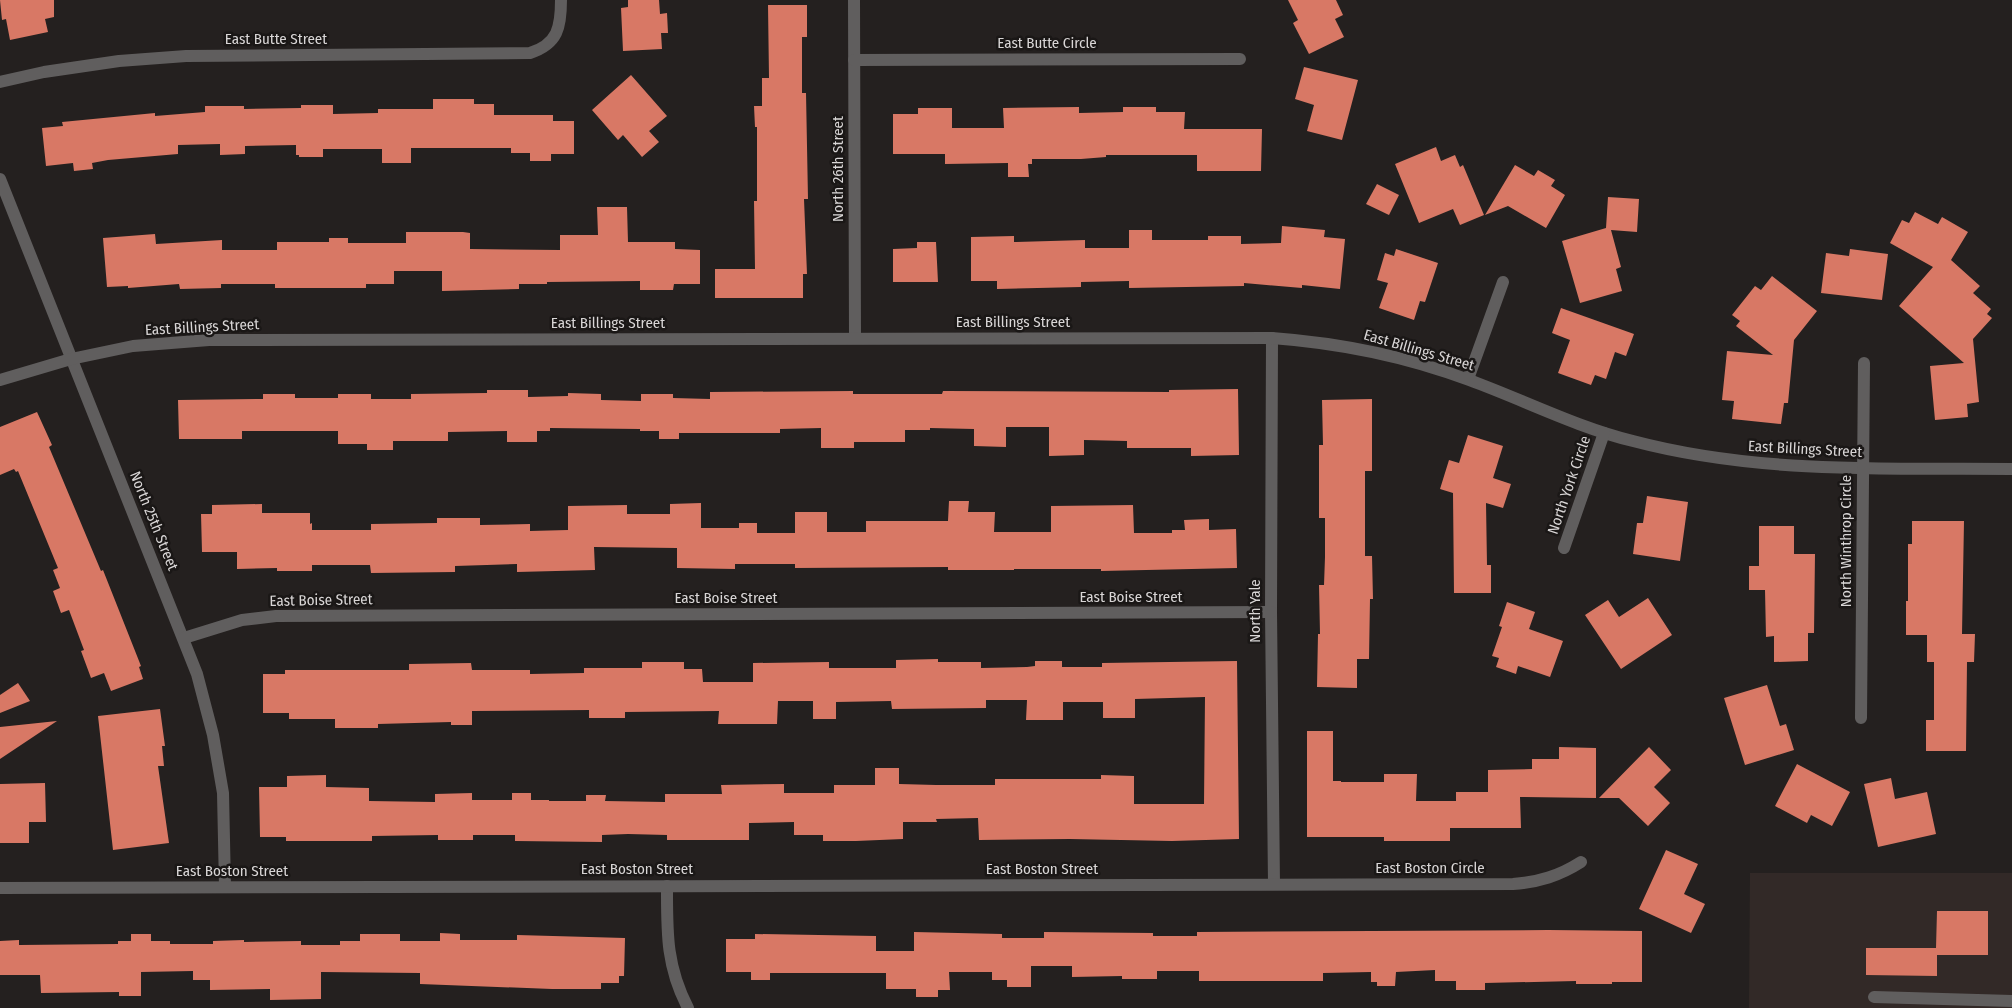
<svg xmlns="http://www.w3.org/2000/svg" width="2012" height="1008" viewBox="0 0 2012 1008" font-family="'Fira Sans Condensed',sans-serif">
  <style>
    .built { fill: #322927 }
    .building { fill: #d87865 }
    .lines { fill: none; stroke-linecap: round; stroke-linejoin: round }
    .minor { stroke: #605e5e; stroke-width: 12 }
    .labels { text-anchor: middle; dominant-baseline: central; stroke-width: 5; stroke-linejoin: round; paint-order: stroke }
    .street-label { font-size: 15px; fill: #d9d6d6; stroke: #1a1716 }
  </style>
  <rect width="100%" height="100%" fill="#24201f"/>
  <!-- built -->
  <path class="built" d="M 1750,873 L 2012,873 L 2012,1008 L 1749,1008 Z"/>
  <!-- building -->
  <g class="building">
    <path d="M 0,0 L 54,0 L 54,17 L 45,19 L 48,32 L 10,40 L 6,19 L 2,20 Z"/>
    <path d="M 628,0 L 659,0 L 660,14 L 667,13 L 668,33 L 661,33 L 662,49 L 623,51 L 621,8 L 628,7 Z"/>
    <path d="M 1288,0 L 1336,0 L 1343,15 L 1335,19 L 1344,37 L 1309,54 L 1293,23 L 1298,20 Z"/>
    <path d="M 768,5 L 807,5 L 807,37 L 802,37 L 802,93 L 806,93 L 808,199 L 804,199 L 807,274 L 803,274 L 803,298 L 715,298 L 715,269 L 755,269 L 754,201 L 757,201 L 757,127 L 755,127 L 754,106 L 762,106 L 762,78 L 769,78 Z"/>
    <path d="M 1304,67 L 1358,80 L 1342,140 L 1307,131 L 1314,105 L 1295,99 Z"/>
    <path d="M 631,75 L 667,116 L 649,131 L 659,142 L 642,157 L 623,135 L 618,140 L 592,110 Z"/>
    <path d="M 433,99 L 474,99 L 474,104 L 494,104 L 494,115 L 553,115 L 553,121 L 574,121 L 574,154 L 551,154 L 551,161 L 530,161 L 530,153 L 511,153 L 511,148 L 411,148 L 411,163 L 382,163 L 382,149 L 323,149 L 323,157 L 299,157 L 299,155 L 296,155 L 296,145 L 245,146 L 245,154 L 220,155 L 220,144 L 178,145 L 178,154 L 108,160 L 92,163 L 93,169 L 74,171 L 73,163 L 46,166 L 42,128 L 63,126 L 62,122 L 155,113 L 155,116 L 205,112 L 205,106 L 244,106 L 244,109 L 301,108 L 301,105 L 333,105 L 333,114 L 378,113 L 378,109 L 433,109 Z"/>
    <path d="M 1079,107 L 1079,113 L 1123,112 L 1123,107 L 1156,107 L 1156,112 L 1185,112 L 1184,129 L 1262,129 L 1261,171 L 1197,171 L 1197,155 L 1106,155 L 1106,157 L 1081,159 L 1032,159 L 1032,164 L 1028,164 L 1029,177 L 1008,177 L 1008,163 L 945,164 L 945,154 L 893,154 L 893,114 L 918,114 L 918,108 L 952,108 L 952,128 L 1004,128 L 1003,108 Z"/>
    <path d="M 1436,147 L 1441,161 L 1455,155 L 1460,167 L 1463,165 L 1484,215 L 1460,225 L 1453,209 L 1419,223 L 1395,164 Z"/>
    <path d="M 1515,165 L 1534,176 L 1538,170 L 1555,180 L 1551,186 L 1565,195 L 1546,228 L 1508,206 L 1485,215 Z"/>
    <path d="M 1377,184 L 1399,195 L 1389,215 L 1366,204 Z"/>
    <path d="M 1608,197 L 1639,199 L 1637,232 L 1611,230 L 1621,267 L 1616,269 L 1622,291 L 1580,303 L 1562,241 L 1606,228 Z"/>
    <path d="M 597,207 L 627,207 L 628,242 L 675,242 L 675,249 L 700,250 L 700,284 L 674,284 L 673,290 L 640,290 L 640,281 L 547,282 L 547,284 L 519,284 L 519,289 L 442,291 L 442,271 L 394,271 L 394,284 L 366,284 L 366,288 L 275,288 L 275,284 L 221,284 L 221,288 L 180,289 L 179,284 L 128,288 L 128,286 L 107,287 L 103,238 L 155,234 L 156,244 L 222,240 L 222,250 L 277,250 L 277,242 L 329,242 L 329,238 L 348,238 L 348,243 L 406,243 L 406,232 L 463,232 L 470,233 L 470,249 L 560,250 L 560,235 L 598,235 Z"/>
    <path d="M 1915,212 L 1938,224 L 1942,217 L 1968,232 L 1951,260 L 1980,286 L 1973,293 L 1991,309 L 1987,314 L 1992,318 L 1973,339 L 1979,402 L 1967,404 L 1968,417 L 1935,420 L 1930,366 L 1964,363 L 1899,306 L 1933,267 L 1890,243 L 1902,220 L 1909,223 Z"/>
    <path d="M 1282,226 L 1325,230 L 1324,237 L 1345,239 L 1340,289 L 1302,285 L 1302,288 L 1244,283 L 1244,286 L 1129,288 L 1129,281 L 1081,282 L 1081,287 L 997,289 L 997,281 L 971,281 L 971,237 L 1014,236 L 1014,242 L 1085,240 L 1085,248 L 1129,248 L 1129,230 L 1152,230 L 1152,240 L 1208,240 L 1208,236 L 1241,236 L 1241,244 L 1281,243 Z"/>
    <path d="M 917,242 L 936,242 L 938,282 L 893,282 L 893,249 L 917,248 Z"/>
    <path d="M 1396,249 L 1438,263 L 1425,302 L 1420,301 L 1414,320 L 1379,308 L 1388,283 L 1377,280 L 1385,253 L 1394,256 Z"/>
    <path d="M 1850,249 L 1888,254 L 1882,300 L 1821,293 L 1826,253 L 1849,256 Z"/>
    <path d="M 1772,276 L 1817,311 L 1794,340 L 1788,403 L 1784,403 L 1781,424 L 1732,419 L 1734,401 L 1722,400 L 1727,351 L 1773,355 L 1736,326 L 1740,321 L 1732,315 L 1755,286 L 1761,290 Z"/>
    <path d="M 1561,308 L 1634,334 L 1626,356 L 1615,352 L 1606,379 L 1595,375 L 1591,385 L 1558,373 L 1570,340 L 1552,333 Z"/>
    <path d="M 1238,389 L 1239,455 L 1191,456 L 1191,448 L 1127,448 L 1127,441 L 1084,440 L 1084,455 L 1049,456 L 1049,427 L 1006,427 L 1006,447 L 974,446 L 974,429 L 930,428 L 930,430 L 905,430 L 905,442 L 854,442 L 854,448 L 821,448 L 821,428 L 780,429 L 780,433 L 679,433 L 679,439 L 659,439 L 659,431 L 640,431 L 640,429 L 550,428 L 550,431 L 537,431 L 537,442 L 507,442 L 507,431 L 448,432 L 448,441 L 393,441 L 393,450 L 367,450 L 367,444 L 338,444 L 338,431 L 242,431 L 242,439 L 179,439 L 178,400 L 263,399 L 263,394 L 295,394 L 295,398 L 338,398 L 338,394 L 371,394 L 371,399 L 411,399 L 411,394 L 487,393 L 487,390 L 528,390 L 528,397 L 568,396 L 568,393 L 601,394 L 601,400 L 641,401 L 641,394 L 673,394 L 673,398 L 710,399 L 710,392 L 853,391 L 853,394 L 942,394 L 943,391 L 1169,392 L 1169,390 Z"/>
    <path d="M 1372,399 L 1372,471 L 1365,471 L 1365,556 L 1372,556 L 1373,599 L 1370,599 L 1369,659 L 1357,659 L 1357,688 L 1317,687 L 1318,634 L 1320,634 L 1319,585 L 1324,585 L 1325,557 L 1325,518 L 1319,518 L 1319,445 L 1323,445 L 1322,400 Z"/>
    <path d="M 37,412 L 52,445 L 49,447 L 101,571 L 103,570 L 141,666 L 139,667 L 143,679 L 111,691 L 104,673 L 91,678 L 81,651 L 84,650 L 69,610 L 61,613 L 53,591 L 60,588 L 53,570 L 58,568 L 18,471 L 16,472 L 14,469 L 0,475 L 0,427 Z"/>
    <path d="M 1468,435 L 1503,446 L 1493,478 L 1511,484 L 1503,508 L 1486,503 L 1487,565 L 1491,565 L 1491,593 L 1454,593 L 1453,493 L 1440,489 L 1449,460 L 1459,463 Z"/>
    <path d="M 1647,496 L 1688,502 L 1680,561 L 1633,554 L 1637,523 L 1643,523 Z"/>
    <path d="M 949,501 L 969,501 L 968,512 L 995,512 L 994,532 L 1051,532 L 1051,506 L 1133,505 L 1134,533 L 1172,533 L 1172,530 L 1185,530 L 1184,520 L 1209,519 L 1209,530 L 1236,529 L 1237,568 L 1101,571 L 1101,569 L 1014,569 L 1014,570 L 948,570 L 948,567 L 795,568 L 795,564 L 735,564 L 735,569 L 677,568 L 677,548 L 594,547 L 595,570 L 517,572 L 517,564 L 455,566 L 455,572 L 371,573 L 370,565 L 312,565 L 312,571 L 277,571 L 277,568 L 237,569 L 237,552 L 202,552 L 201,514 L 212,514 L 212,505 L 262,504 L 262,513 L 310,513 L 310,524 L 312,523 L 312,530 L 371,530 L 371,524 L 437,523 L 437,518 L 480,518 L 480,525 L 530,524 L 530,531 L 568,530 L 568,506 L 627,505 L 627,514 L 670,514 L 670,504 L 701,503 L 701,528 L 739,528 L 739,523 L 757,523 L 757,533 L 795,533 L 795,512 L 827,512 L 827,532 L 866,532 L 866,521 L 948,521 Z"/>
    <path d="M 1912,521 L 1964,521 L 1962,634 L 1975,634 L 1974,662 L 1967,662 L 1966,751 L 1926,751 L 1926,720 L 1934,720 L 1934,662 L 1927,662 L 1927,635 L 1906,635 L 1906,601 L 1908,601 L 1908,544 L 1912,544 Z"/>
    <path d="M 1759,526 L 1794,526 L 1794,554 L 1815,554 L 1814,633 L 1808,633 L 1808,661 L 1774,662 L 1774,636 L 1766,637 L 1765,590 L 1749,590 L 1749,566 L 1759,566 Z"/>
    <path d="M 1648,598 L 1672,635 L 1621,669 L 1585,615 L 1608,600 L 1619,617 Z"/>
    <path d="M 1507,602 L 1535,612 L 1529,629 L 1563,641 L 1550,677 L 1518,666 L 1516,674 L 1496,667 L 1499,658 L 1492,656 L 1502,627 L 1499,626 Z"/>
    <path d="M 938,659 L 938,662 L 981,662 L 981,668 L 1027,667 L 1035,666 L 1035,661 L 1062,661 L 1062,667 L 1102,667 L 1102,663 L 1237,661 L 1239,839 L 1172,841 L 1070,839 L 979,840 L 978,818 L 936,819 L 937,822 L 903,822 L 903,839 L 856,841 L 823,841 L 823,835 L 794,835 L 794,822 L 749,823 L 749,840 L 667,840 L 667,835 L 628,834 L 602,835 L 602,842 L 515,841 L 515,835 L 473,835 L 473,840 L 438,840 L 438,835 L 372,836 L 372,841 L 286,841 L 286,837 L 260,837 L 259,787 L 287,787 L 287,776 L 326,775 L 326,787 L 369,788 L 369,801 L 435,802 L 435,794 L 472,793 L 472,800 L 512,800 L 512,793 L 531,793 L 531,800 L 549,800 L 549,801 L 586,801 L 586,795 L 606,795 L 605,801 L 665,802 L 665,794 L 722,794 L 721,785 L 784,784 L 784,793 L 834,793 L 834,785 L 875,785 L 875,768 L 899,768 L 899,784 L 936,785 L 995,785 L 995,779 L 1101,779 L 1101,775 L 1134,776 L 1134,804 L 1204,804 L 1205,697 L 1135,699 L 1135,718 L 1103,718 L 1103,702 L 1063,702 L 1063,720 L 1026,720 L 1027,700 L 986,700 L 986,708 L 892,709 L 891,701 L 836,702 L 836,719 L 813,719 L 813,701 L 778,701 L 777,724 L 718,724 L 719,711 L 625,712 L 625,718 L 589,718 L 589,710 L 472,711 L 472,725 L 451,725 L 451,722 L 378,724 L 378,728 L 335,728 L 335,719 L 289,719 L 289,713 L 263,713 L 263,674 L 285,674 L 285,670 L 409,670 L 409,664 L 471,663 L 472,670 L 530,670 L 530,674 L 584,673 L 584,668 L 642,668 L 642,662 L 684,662 L 684,669 L 702,669 L 703,682 L 753,682 L 753,663 L 829,662 L 829,668 L 896,668 L 896,660 Z"/>
    <path d="M 18,683 L 30,701 L 0,713 L 0,695 Z"/>
    <path d="M 1767,685 L 1780,726 L 1786,724 L 1794,750 L 1745,765 L 1724,698 Z"/>
    <path d="M 160,709 L 165,746 L 162,746 L 164,766 L 158,766 L 169,843 L 113,850 L 98,716 Z"/>
    <path d="M 57,721 L 0,759 L 0,727 Z"/>
    <path d="M 1307,731 L 1333,731 L 1333,781 L 1341,781 L 1341,782 L 1384,782 L 1384,774 L 1417,774 L 1416,801 L 1456,801 L 1456,792 L 1488,792 L 1488,770 L 1532,769 L 1532,759 L 1559,759 L 1559,747 L 1596,748 L 1596,798 L 1520,797 L 1521,828 L 1450,828 L 1450,841 L 1384,841 L 1384,837 L 1307,837 Z"/>
    <path d="M 1649,747 L 1671,770 L 1654,787 L 1670,803 L 1648,826 L 1619,798 L 1599,798 Z"/>
    <path d="M 1797,764 L 1850,792 L 1832,826 L 1811,815 L 1807,823 L 1775,806 Z"/>
    <path d="M 1891,778 L 1895,799 L 1927,792 L 1936,834 L 1878,847 L 1864,784 Z"/>
    <path d="M 45,783 L 46,822 L 29,822 L 29,843 L 0,843 L 0,784 Z"/>
    <path d="M 1666,850 L 1698,864 L 1684,894 L 1705,904 L 1691,933 L 1639,909 Z"/>
    <path d="M 1937,911 L 1988,911 L 1988,955 L 1937,955 L 1937,976 L 1866,975 L 1866,948 L 1936,948 Z"/>
    <path d="M 1548,930 L 1642,931 L 1642,982 L 1612,982 L 1612,984 L 1576,984 L 1576,981 L 1485,983 L 1485,990 L 1456,990 L 1456,981 L 1435,981 L 1435,970 L 1396,972 L 1395,986 L 1377,986 L 1377,982 L 1371,982 L 1371,972 L 1323,973 L 1323,981 L 1199,981 L 1199,971 L 1157,971 L 1157,979 L 1122,979 L 1122,976 L 1072,977 L 1072,966 L 1031,966 L 1031,987 L 1007,987 L 1007,980 L 992,980 L 992,972 L 949,972 L 950,990 L 938,990 L 938,997 L 916,997 L 916,989 L 886,989 L 886,973 L 770,973 L 770,980 L 751,980 L 751,972 L 726,972 L 726,939 L 755,939 L 755,934 L 876,936 L 876,951 L 914,951 L 914,932 L 1002,934 L 1002,938 L 1044,938 L 1044,932 L 1153,933 L 1153,936 L 1197,936 L 1197,932 Z"/>
    <path d="M 440,933 L 460,934 L 460,940 L 517,940 L 517,935 L 625,938 L 624,976 L 619,976 L 619,983 L 601,983 L 601,989 L 552,989 L 420,984 L 420,973 L 321,972 L 321,999 L 270,1000 L 270,989 L 210,990 L 210,980 L 193,980 L 193,971 L 141,972 L 141,996 L 119,996 L 119,992 L 41,993 L 40,975 L 0,975 L 0,941 L 19,940 L 19,945 L 118,944 L 118,941 L 131,941 L 131,934 L 151,934 L 151,941 L 170,941 L 170,944 L 213,944 L 213,941 L 244,940 L 244,942 L 301,941 L 301,945 L 340,945 L 340,941 L 360,941 L 360,934 L 400,934 L 400,941 L 440,941 Z"/>
  </g>
  <g class="lines">
    <!-- minor -->
    <g class="minor">
      <path d="M 854,0 L 855,338"/>
      <path d="M 854,60 L 1240,59"/>
      <path d="M 0,82 L 44,72 L 119,61 L 186,56 L 530,53 C 558,44 561,27 561,0"/>
      <path d="M 0,179 L 197,674 L 213,735 L 223,793 L 225,887"/>
      <path d="M 1272,338 L 1271,612 L 1274,884"/>
      <path d="M 1468,379 L 1503,282"/>
      <path d="M 0,380 L 71,359 L 133,346 L 209,340 L 1272,338 C 1340,343 1405,356 1469,380 C 1524,400 1576,427 1633,441 C 1758,474 1884,468 2012,469"/>
      <path d="M 1564,548 L 1604,433"/>
      <path d="M 184,638 L 242,620 L 276,616 L 1271,612"/>
      <path d="M 1861,718 L 1864,363"/>
      <path d="M 667,886 C 667,932 666,966 688,1008"/>
      <path d="M 0,888 L 1513,884 C 1539,882 1559,876 1581,862"/>
      <path d="M 1874,997 L 2012,1001"/>
    </g>
  </g>
  <g class="labels">
    <!-- street labels -->
    <g class="street-label">
      <text x="276" y="39">East Butte Street</text>
      <text x="1047" y="43">East Butte Circle</text>
      <text transform="translate(838 169) rotate(-90)">North 26th Street</text>
      <text x="1013" y="322">East Billings Street</text>
      <text x="608" y="323">East Billings Street</text>
      <text transform="translate(202 327) rotate(-3)">East Billings Street</text>
      <text transform="translate(1419 350) rotate(16)">East Billings Street</text>
      <text transform="translate(1805 449) rotate(3)">East Billings Street</text>
      <text transform="translate(1569 485) rotate(-71)">North York Circle</text>
      <text transform="translate(154 521) rotate(68)">North 25th Street</text>
      <text transform="translate(1846 541) rotate(-90)">North Winthrop Circle</text>
      <text x="1131" y="597">East Boise Street</text>
      <text x="726" y="598">East Boise Street</text>
      <text transform="translate(321 600) rotate(-1)">East Boise Street</text>
      <text transform="translate(1255 611) rotate(-90)">North Yale</text>
      <text x="1430" y="868">East Boston Circle</text>
      <text x="637" y="869">East Boston Street</text>
      <text x="1042" y="869">East Boston Street</text>
      <text x="232" y="871">East Boston Street</text>
    </g>
  </g>
</svg>
